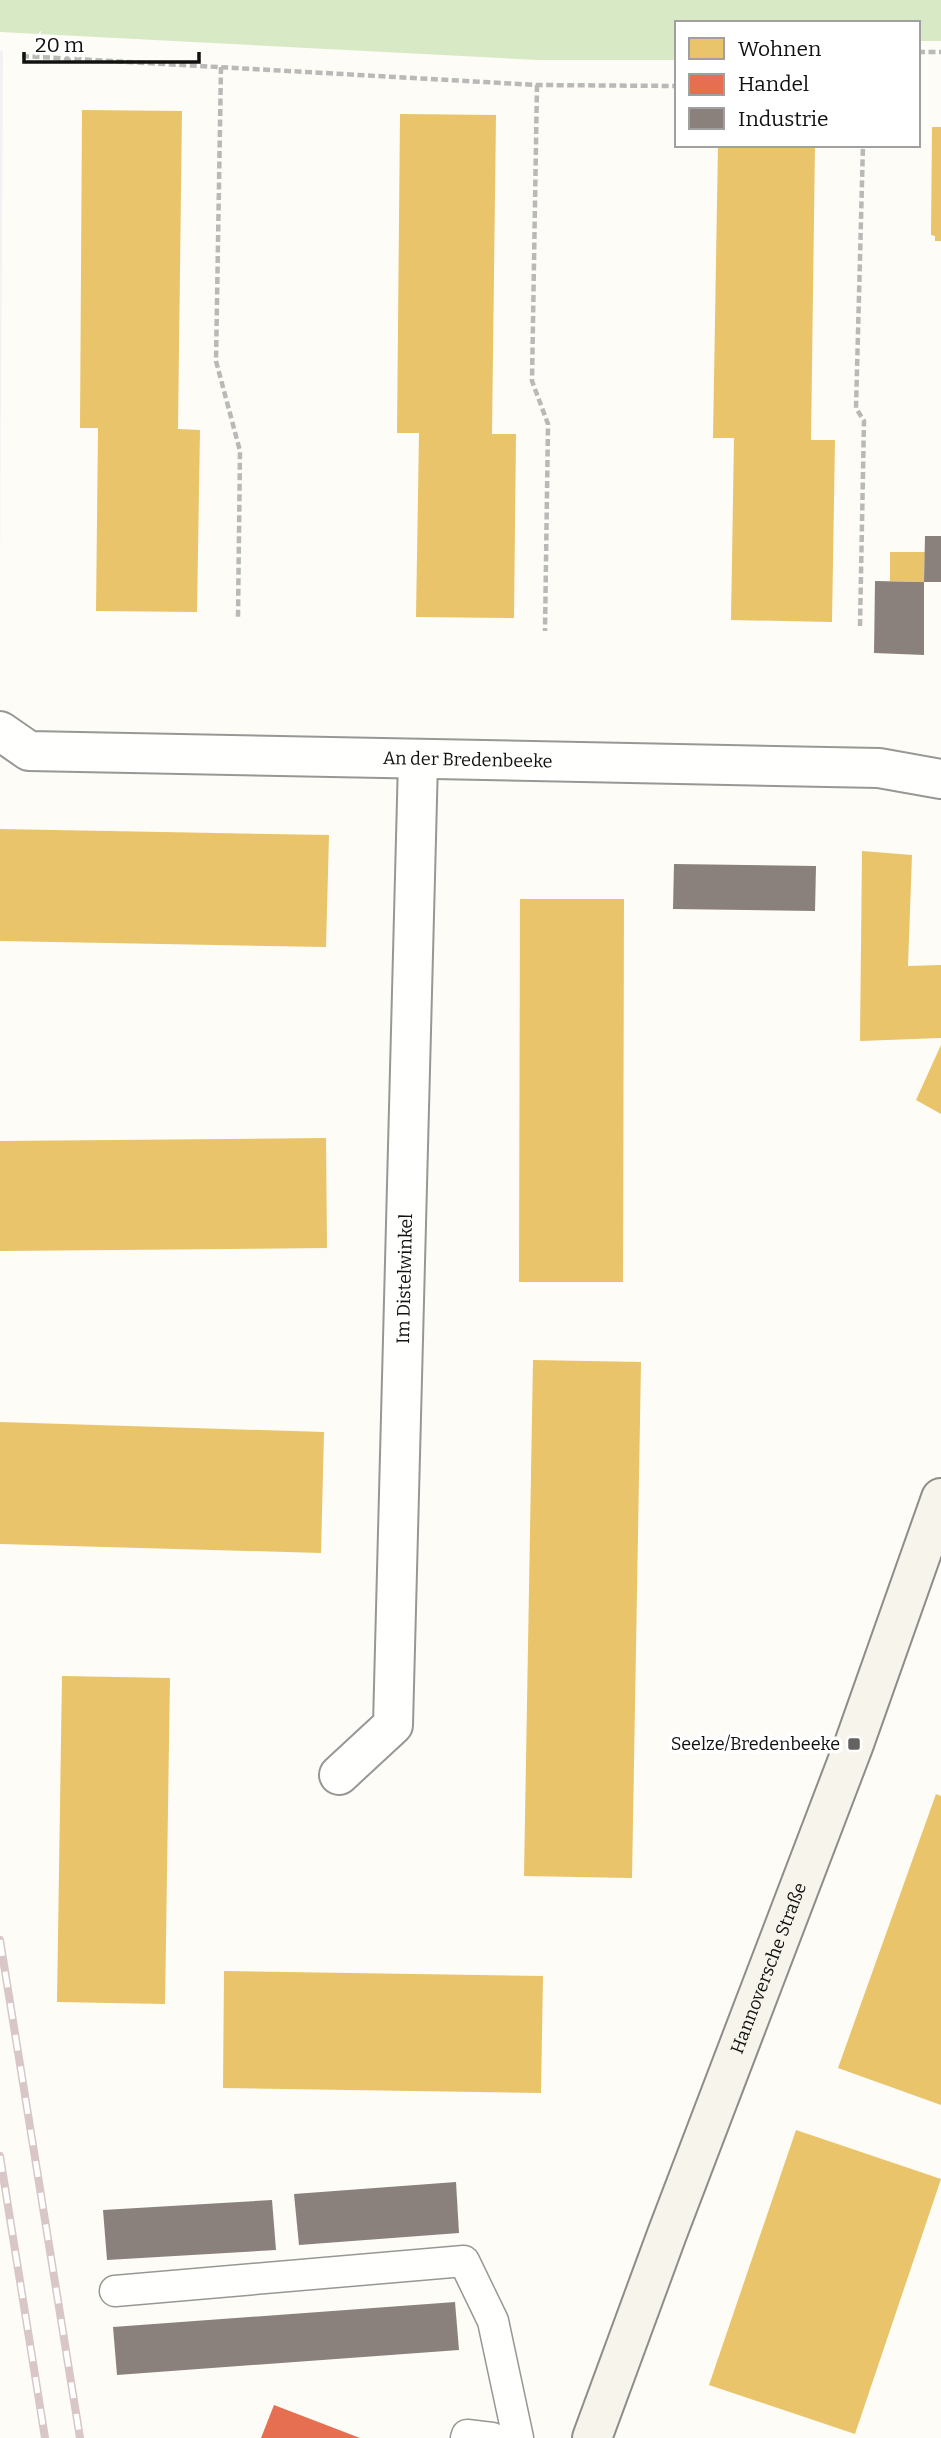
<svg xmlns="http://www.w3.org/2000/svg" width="941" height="2438" viewBox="0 0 941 2438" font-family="Bitter,serif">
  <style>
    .industrial { fill: #f5f0f3 }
    .forest { fill: #d8eac5 }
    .homes { fill: #e9c46a }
    .shops { fill: #e76f51 }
    .industry { fill: #8a817c }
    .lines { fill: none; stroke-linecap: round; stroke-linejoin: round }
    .lane-casing { stroke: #979795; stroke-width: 33 }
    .street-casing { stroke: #979795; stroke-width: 42 }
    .secondary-casing { stroke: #8e8d8b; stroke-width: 42 }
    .path { stroke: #b9b9b8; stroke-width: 4.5; stroke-dasharray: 7 3.5; stroke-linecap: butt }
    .lane { stroke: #fffffe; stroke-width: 30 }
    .street { stroke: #fffffe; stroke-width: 38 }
    .secondary { stroke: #f6f4eb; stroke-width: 38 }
    .rail-casing { stroke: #d9c6c7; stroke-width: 8 }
    .rail { stroke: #fff; stroke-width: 5; stroke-dasharray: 16; stroke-linecap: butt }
    .poi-dot { fill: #646362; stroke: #fff; stroke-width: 2.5 }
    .labels { text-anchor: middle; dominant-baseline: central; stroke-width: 7; stroke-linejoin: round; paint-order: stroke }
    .street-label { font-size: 18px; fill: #111; stroke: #fff }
    .poi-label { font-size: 18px; fill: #111; stroke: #fff; text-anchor: end }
  </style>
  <rect width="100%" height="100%" fill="#fdfcf7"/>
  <!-- industrial -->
  <path class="industrial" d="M 0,51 L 3,51 L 0,565 Z"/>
  <!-- forest -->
  <path class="forest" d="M 0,0 L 941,0 L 941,41 L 918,41 L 918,23 L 677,23 L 677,60 L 537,60 L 0,32 Z"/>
  <!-- homes -->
  <g class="homes">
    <path d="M 82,110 L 182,111 L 178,429 L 200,430 L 197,612 L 96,611 L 98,428 L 80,428 Z"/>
    <path d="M 400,114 L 496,115 L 492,434 L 516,434 L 514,618 L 416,617 L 419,433 L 397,433 Z"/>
    <path d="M 932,127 L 941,127 L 941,241 L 935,241 L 935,236 L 931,235 Z"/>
    <path d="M 718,145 L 815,145 L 811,440 L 835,440 L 832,622 L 731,620 L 734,438 L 713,438 Z"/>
    <path d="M 890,552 L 925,552 L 924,582 L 890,581 Z"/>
    <path d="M 0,829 L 329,835 L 326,947 L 0,941 Z"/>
    <path d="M 862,851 L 912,855 L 908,966 L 941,965 L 941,1038 L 860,1041 Z"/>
    <path d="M 520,899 L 624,899 L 623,1282 L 519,1282 Z"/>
    <path d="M 941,1045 L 941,1114 L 916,1100 Z"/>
    <path d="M 326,1138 L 327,1248 L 0,1251 L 0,1141 Z"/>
    <path d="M 533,1360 L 641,1362 L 632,1878 L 524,1876 Z"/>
    <path d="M 0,1422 L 324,1432 L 321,1553 L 0,1544 Z"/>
    <path d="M 62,1676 L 170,1678 L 165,2004 L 57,2002 Z"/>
    <path d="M 936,1794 L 941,1796 L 941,2105 L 838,2068 Z"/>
    <path d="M 224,1971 L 543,1976 L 541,2093 L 223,2088 Z"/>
    <path d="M 796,2130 L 941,2179 L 855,2434 L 709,2385 Z"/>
  </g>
  <!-- shops -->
  <path class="shops" d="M 274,2405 L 360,2438 L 261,2438 Z"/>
  <!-- industry -->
  <g class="industry">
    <path d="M 925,536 L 941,536 L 941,582 L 924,582 Z"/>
    <path d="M 875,581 L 924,582 L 924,655 L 874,653 Z"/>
    <path d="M 674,864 L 816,866 L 815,911 L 673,909 Z"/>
    <path d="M 456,2182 L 459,2233 L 299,2245 L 294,2194 Z"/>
    <path d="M 272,2200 L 276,2250 L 107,2260 L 103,2210 Z"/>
    <path d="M 455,2302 L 459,2350 L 117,2375 L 113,2327 Z"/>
  </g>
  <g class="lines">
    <!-- lane casing -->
    <g class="lane-casing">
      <g id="lane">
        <path d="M 115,2291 L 464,2261 L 493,2321 L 518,2438"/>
        <path d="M 466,2438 L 467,2435 L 492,2438"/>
      </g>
    </g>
    <!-- street casing -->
    <g class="street-casing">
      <g id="street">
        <path id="s1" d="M 0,731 L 29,751 L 879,768 L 941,779"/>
        <path id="s2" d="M 339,1775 L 393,1725 L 418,761"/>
      </g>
    </g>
    <!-- secondary casing -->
    <g class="secondary-casing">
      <g id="secondary">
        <path id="s3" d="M 592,2438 L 667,2234 L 854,1744 L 941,1498"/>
      </g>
    </g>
    <!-- path -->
    <g class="path">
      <path d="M 918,52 L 941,52"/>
      <path d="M 22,56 L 537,85 L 677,86"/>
      <path d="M 221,67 L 216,361 L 240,451 L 238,617"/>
      <path d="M 537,85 L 532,381 L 548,424 L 545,631"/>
      <path d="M 860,626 L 864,421 L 856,408 L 863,145"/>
    </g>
    <!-- lane -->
    <use href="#lane" class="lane"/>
    <!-- street -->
    <use href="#street" class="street"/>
    <!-- secondary -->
    <use href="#secondary" class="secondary"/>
    <!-- rail casing -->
    <g class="rail-casing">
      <g id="rail">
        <path d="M 0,1940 L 80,2438"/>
        <path d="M 0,2156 L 45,2438"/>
      </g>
    </g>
    <!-- rail -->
    <use href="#rail" class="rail"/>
  </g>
  <!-- markers -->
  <rect class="poi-dot" x="847" y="1737" width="14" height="14" rx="3.5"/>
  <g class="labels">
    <!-- street labels -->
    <g class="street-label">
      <text stroke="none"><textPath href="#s1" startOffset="474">An der Bredenbeeke</textPath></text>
      <text stroke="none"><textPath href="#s2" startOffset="520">Im Distelwinkel</textPath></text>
      <text stroke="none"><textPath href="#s3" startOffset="502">Hannoversche Straße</textPath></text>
    </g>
    <!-- poi labels -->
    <g class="poi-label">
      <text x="840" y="1744">Seelze/Bredenbeeke</text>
    </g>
  </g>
  <!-- legend -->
  <rect x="675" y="21" width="245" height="126" fill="#ffffff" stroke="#a0a0a0" stroke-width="2"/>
  <rect x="689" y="38" width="35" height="21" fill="#e9c46a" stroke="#a0a0a0" stroke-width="2"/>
  <text x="738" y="56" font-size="21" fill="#111111">Wohnen</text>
  <rect x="689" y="74" width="35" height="21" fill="#e76f51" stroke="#a0a0a0" stroke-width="2"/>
  <text x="738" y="91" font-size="21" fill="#111111">Handel</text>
  <rect x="689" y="108" width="35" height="21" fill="#8a817c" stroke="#a0a0a0" stroke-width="2"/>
  <text x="738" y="126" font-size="21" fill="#111111">Industrie</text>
  <!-- scale -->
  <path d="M24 52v10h175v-10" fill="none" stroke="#111111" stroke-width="3.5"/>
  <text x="35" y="52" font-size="21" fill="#111111" stroke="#ffffff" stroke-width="5" paint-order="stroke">20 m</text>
</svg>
